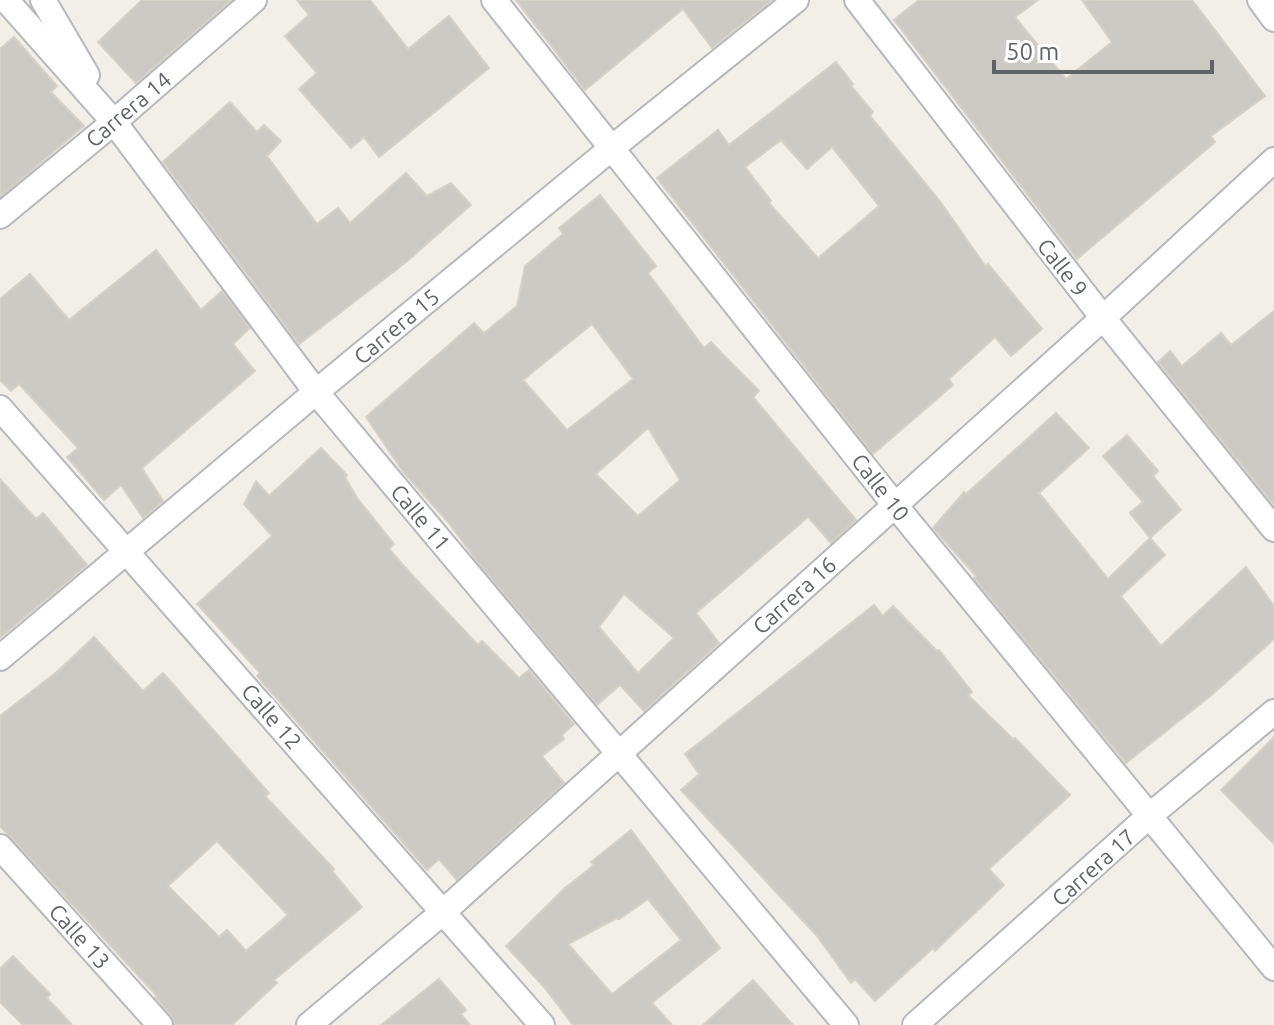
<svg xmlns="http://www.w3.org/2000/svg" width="1274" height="1025" viewBox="0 0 1274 1025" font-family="Ubuntu,sans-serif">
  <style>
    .building { fill: #cccac5; stroke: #d6d1c6; stroke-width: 2; fill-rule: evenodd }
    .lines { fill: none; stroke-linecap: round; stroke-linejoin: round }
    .minor-casing { stroke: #b5b8bc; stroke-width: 28 }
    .minor { stroke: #fff; stroke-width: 24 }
    .labels { text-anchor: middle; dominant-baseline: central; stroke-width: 6; stroke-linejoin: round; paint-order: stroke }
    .street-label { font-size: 22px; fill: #5f6368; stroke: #fff }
  </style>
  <rect width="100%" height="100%" fill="#f1efe8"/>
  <!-- building -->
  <g class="building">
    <path d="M 142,0 L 231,0 L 136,83 L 98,42 Z"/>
    <path d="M 297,0 L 370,0 L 408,49 L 449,16 L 489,68 L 379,157 L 364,137 L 351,148 L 299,89 L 317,73 L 285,36 L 309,15 Z"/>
    <path d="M 516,0 L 772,0 L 712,48 L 683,9 L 585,90 Z"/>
    <path d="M 919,0 L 1038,0 L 1015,17 L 1066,79 L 1112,42 L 1082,0 L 1192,0 L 1265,96 L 1211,136 L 1215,142 L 1077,259 L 894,20 Z"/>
    <path d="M 14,37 L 57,86 L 51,92 L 84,126 L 0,197 L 0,49 Z"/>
    <path d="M 836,62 L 853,84 L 851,86 L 873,112 L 870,116 L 939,200 L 986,267 L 988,264 L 1042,329 L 1011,356 L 995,337 L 949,379 L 953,385 L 873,454 L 657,178 L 718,130 L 729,145 ZM 781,140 L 807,169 L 832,147 L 879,206 L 818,258 L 769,203 L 771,201 L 745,167 Z"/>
    <path d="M 230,102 L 257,132 L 264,125 L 281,141 L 267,156 L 317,224 L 338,208 L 350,223 L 406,173 L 427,196 L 451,183 L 471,205 L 405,263 L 299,344 L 163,162 Z"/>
    <path d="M 600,195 L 656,266 L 648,273 L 704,348 L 711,342 L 759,391 L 753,397 L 856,520 L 831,543 L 808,517 L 696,613 L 719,643 L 644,711 L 620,685 L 597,705 L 478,563 L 448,522 L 404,473 L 366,417 L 474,323 L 484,333 L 517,306 L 525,266 L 563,234 L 559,228 ZM 592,324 L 633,379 L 567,430 L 523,380 ZM 648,428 L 680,480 L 638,516 L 596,474 ZM 624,594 L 674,638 L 638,673 L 599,627 Z"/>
    <path d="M 156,250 L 201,310 L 222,291 L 250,328 L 233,344 L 255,371 L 142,468 L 163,501 L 143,518 L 121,485 L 104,500 L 67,457 L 78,448 L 19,384 L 11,391 L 0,380 L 0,299 L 30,274 L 69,320 Z"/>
    <path d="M 1274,311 L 1274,505 L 1158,362 L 1170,351 L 1182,366 L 1221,333 L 1231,345 Z"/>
    <path d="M 1056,413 L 1089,448 L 1039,493 L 1108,579 L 1150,538 L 1165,555 L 1121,596 L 1161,646 L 1246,567 L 1274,606 L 1274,639 L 1214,693 L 1126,763 L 974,578 L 976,576 L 933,528 L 964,492 L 966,494 Z"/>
    <path d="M 1127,435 L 1158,471 L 1153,476 L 1181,510 L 1150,538 L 1130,513 L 1143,502 L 1103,456 Z"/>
    <path d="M 321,448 L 347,475 L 345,477 L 357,498 L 394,544 L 389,549 L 411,574 L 478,645 L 482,641 L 519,678 L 529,670 L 574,724 L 562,735 L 564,739 L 542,756 L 564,783 L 457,880 L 439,859 L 427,870 L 257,676 L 260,673 L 197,604 L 272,536 L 244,504 L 256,481 L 269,496 Z"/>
    <path d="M 0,479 L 36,519 L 43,513 L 87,565 L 0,638 Z"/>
    <path d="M 874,605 L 883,616 L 893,606 L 937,651 L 939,650 L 972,692 L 968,695 L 1013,739 L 1015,738 L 1070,795 L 989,869 L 1004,885 L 935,951 L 933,948 L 875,1001 L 855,979 L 851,983 L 817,936 L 681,790 L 699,774 L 685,754 Z"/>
    <path d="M 94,637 L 143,691 L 163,673 L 269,793 L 265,796 L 334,869 L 332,871 L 362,907 L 274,980 L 277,983 L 232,1025 L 175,1025 L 172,1016 L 155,997 L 157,996 L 0,826 L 0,716 L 58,671 ZM 217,841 L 288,915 L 246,951 L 227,930 L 219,937 L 168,886 Z"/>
    <path d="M 1274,737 L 1274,844 L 1221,790 Z"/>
    <path d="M 631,830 L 720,948 L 652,1003 L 672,1025 L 573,1025 L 544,987 L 506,946 L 565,888 L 594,865 L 591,862 ZM 648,899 L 681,940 L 612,994 L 568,944 L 617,918 L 619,919 Z"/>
    <path d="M 13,956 L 50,994 L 47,998 L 72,1025 L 23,1025 L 0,1002 L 0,969 Z"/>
    <path d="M 439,979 L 466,1010 L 461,1014 L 470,1025 L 381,1025 Z"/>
    <path d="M 753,980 L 793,1025 L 703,1025 Z"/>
  </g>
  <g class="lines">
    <!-- minor casing -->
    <g class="minor-casing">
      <g id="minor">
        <path d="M 6,0 L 114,122 L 316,392 L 846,1025"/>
        <path d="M 43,0 L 87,75"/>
        <path d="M 494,0 L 894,504 L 1274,968"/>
        <path d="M 857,0 L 1103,318 L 1274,529"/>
        <path d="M 1260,0 L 1274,19"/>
        <path d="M 0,216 L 114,122 L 254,0"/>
        <path d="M 0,408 L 542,1025"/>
        <path d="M 0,658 L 316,392 L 613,147 L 796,0"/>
        <path d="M 0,847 L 160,1025"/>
        <path d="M 309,1025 L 443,912 L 1103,318 L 1274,160"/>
        <path d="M 915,1025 L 1148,817 L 1274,712"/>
      </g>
    </g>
    <!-- minor -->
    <use href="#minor" class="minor"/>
  </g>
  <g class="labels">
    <!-- street labels -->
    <g class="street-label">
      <text transform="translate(128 109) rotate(-40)">Carrera 14</text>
      <text transform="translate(1063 267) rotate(52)">Calle 9</text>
      <text transform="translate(396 326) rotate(-40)">Carrera 15</text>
      <text transform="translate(881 487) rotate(52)">Calle 10</text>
      <text transform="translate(421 517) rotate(50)">Calle 11</text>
      <text transform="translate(794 595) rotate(-42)">Carrera 16</text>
      <text transform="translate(272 716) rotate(49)">Calle 12</text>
      <text transform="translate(1093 867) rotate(-42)">Carrera 17</text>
      <text transform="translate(80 936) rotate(48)">Calle 13</text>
    </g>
  </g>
  <!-- scale -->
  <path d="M994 60v12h218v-12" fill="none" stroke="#5f6368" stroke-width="4"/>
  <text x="1006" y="60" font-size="24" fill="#5f6368" stroke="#ffffff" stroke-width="6" paint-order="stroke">50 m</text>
</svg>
